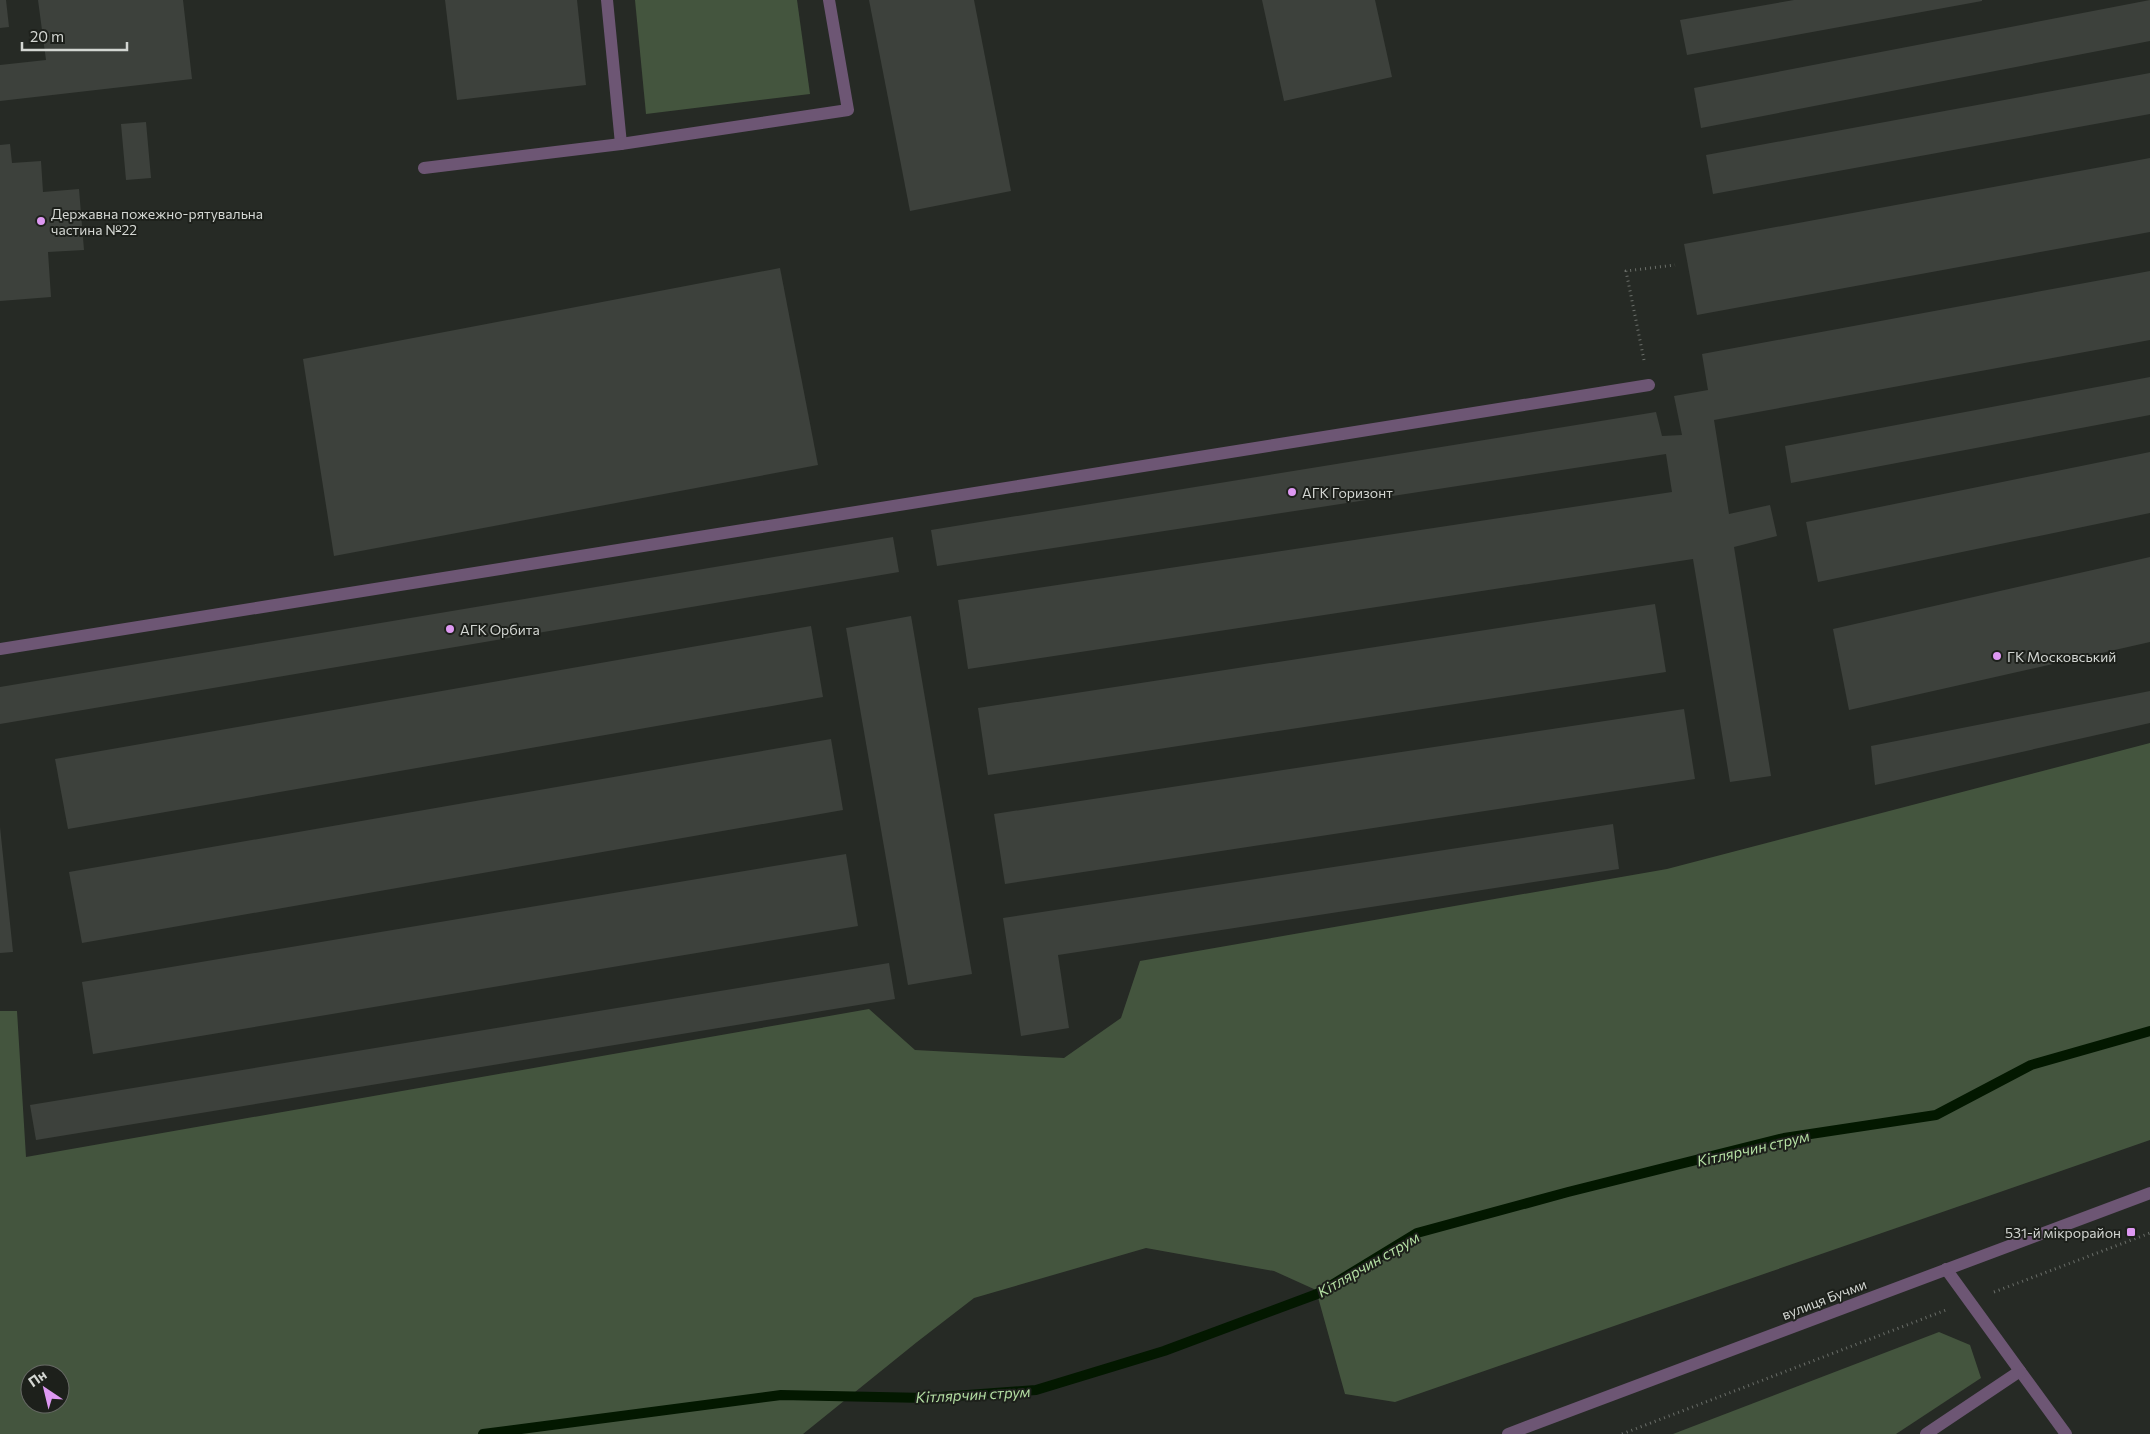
<svg xmlns="http://www.w3.org/2000/svg" width="2150" height="1434" viewBox="0 0 2150 1434" font-family="Commissioner,sans-serif">
  <style>
    .green { fill: #44553e; fill-rule: evenodd }
    .lines { fill: none; stroke-linecap: round; stroke-linejoin: round }
    .stream { stroke: #031800; stroke-width: 10 }
    .building { fill: #3d413c }
    .path { stroke: #6a6e69; stroke-width: 3; stroke-dasharray: 1 4; stroke-linecap: butt }
    .service { stroke: #6d5674; stroke-width: 12 }
    .minor { stroke: #6d5674; stroke-width: 12 }
    .tertiary { stroke: #6d5674; stroke-width: 12 }
    .poi-dot { fill: #de98f2; stroke: #1d201b; stroke-width: 2 }
    .labels { text-anchor: middle; dominant-baseline: central; stroke-width: 4; stroke-linejoin: round; paint-order: stroke }
    .poi-label { font-size: 14px; fill: #d3d6d2; stroke: #1d201b; text-anchor: start }
    .street-label { font-size: 14px; fill: #d3d6d2; stroke: #1d201b }
    .water-label { font-size: 15px; font-style: italic; fill: #b4dfa3; stroke: #1d201b }
  </style>
  <rect width="100%" height="100%" fill="#262a25"/>
  <!-- green -->
  <g class="green">
    <path d="M 635,0 L 797,0 L 810,94 L 646,114 Z"/>
    <path d="M 2150,743 L 2150,1140 L 1395,1402 L 1345,1394 L 1316,1290 L 1274,1271 L 1146,1248 L 974,1298 L 917,1342 L 803,1434 L 0,1434 L 0,1011 L 17,1011 L 26,1157 L 869,1009 L 915,1050 L 1064,1058 L 1121,1018 L 1140,961 L 1667,869 ZM 30,1374 L 60,1374 L 60,1404 L 30,1404 Z"/>
    <path d="M 1939,1332 L 1970,1345 L 1981,1378 L 1896,1434 L 1673,1434 Z"/>
  </g>
  <g class="lines">
    <!-- stream -->
    <path class="stream" d="M 483,1434 L 781,1395 L 927,1398 L 1036,1390 L 1164,1351 L 1317,1294 L 1417,1233 L 1568,1192 L 1784,1138 L 1936,1115 L 2031,1065 L 2150,1031"/>
  </g>
  <!-- building -->
  <g class="building">
    <path d="M 0,0 L 6,0 L 9,27 L 0,28 Z"/>
    <path d="M 38,0 L 183,0 L 192,79 L 0,101 L 0,65 L 46,60 Z"/>
    <path d="M 445,0 L 577,0 L 586,85 L 457,100 Z"/>
    <path d="M 869,0 L 974,0 L 1011,191 L 910,211 Z"/>
    <path d="M 1262,0 L 1375,0 L 1392,77 L 1284,101 Z"/>
    <path d="M 1794,0 L 1982,0 L 1982,1 L 1687,55 L 1680,20 Z"/>
    <path d="M 2150,0 L 2150,41 L 1701,128 L 1694,88 Z"/>
    <path d="M 2150,73 L 2150,114 L 1713,194 L 1706,155 Z"/>
    <path d="M 146,122 L 151,178 L 126,180 L 121,124 Z"/>
    <path d="M 10,144 L 12,163 L 41,161 L 43,192 L 79,189 L 84,250 L 48,252 L 51,297 L 0,301 L 0,145 Z"/>
    <path d="M 2150,158 L 2150,232 L 1697,315 L 1684,244 Z"/>
    <path d="M 780,268 L 818,465 L 334,556 L 303,359 Z"/>
    <path d="M 2150,271 L 2150,340 L 1714,420 L 1729,514 L 1770,505 L 1777,536 L 1734,547 L 1771,776 L 1730,782 L 1693,559 L 968,669 L 958,600 L 1672,492 L 1666,454 L 937,566 L 931,530 L 1656,412 L 1662,436 L 1682,435 L 1674,396 L 1708,390 L 1702,354 Z"/>
    <path d="M 2150,377 L 2150,415 L 1791,483 L 1785,446 Z"/>
    <path d="M 2150,452 L 2150,513 L 1818,582 L 1806,522 Z"/>
    <path d="M 893,537 L 899,572 L 0,724 L 0,687 Z"/>
    <path d="M 2150,557 L 2150,642 L 1849,710 L 1833,629 Z"/>
    <path d="M 1655,604 L 1666,672 L 988,775 L 978,708 Z"/>
    <path d="M 911,616 L 972,974 L 908,985 L 846,628 Z"/>
    <path d="M 811,626 L 823,697 L 68,829 L 55,759 Z"/>
    <path d="M 2150,691 L 2150,723 L 1875,785 L 1871,746 Z"/>
    <path d="M 1684,709 L 1695,779 L 1005,884 L 994,814 Z"/>
    <path d="M 831,739 L 843,810 L 82,943 L 69,872 Z"/>
    <path d="M 1613,824 L 1619,869 L 1058,955 L 1069,1028 L 1021,1036 L 1003,918 Z"/>
    <path d="M 0,827 L 13,952 L 0,953 Z"/>
    <path d="M 846,854 L 858,926 L 93,1054 L 82,982 Z"/>
    <path d="M 889,963 L 895,999 L 36,1140 L 30,1105 Z"/>
  </g>
  <g class="lines">
    <!-- path -->
    <g class="path">
      <path d="M 1644,360 L 1626,271 L 1675,265"/>
      <path d="M 1994,1292 L 2150,1233"/>
      <path d="M 1622,1434 L 1946,1310"/>
    </g>
    <!-- service -->
    <g class="service">
      <path d="M 607,0 L 621,144"/>
      <path d="M 424,168 L 621,144 L 848,110 L 829,0"/>
      <path d="M 2020,1371 L 2066,1434"/>
      <path d="M 1926,1434 L 2020,1371 L 1946,1269"/>
    </g>
    <!-- minor -->
    <path class="minor" d="M 0,649 L 1649,385"/>
    <!-- tertiary -->
    <path class="tertiary" d="M 1508,1434 L 2150,1193"/>
  </g>
  <!-- markers -->
  <g class="poi-dot">
    <circle cx="41" cy="221" r="5"/>
    <circle cx="1292" cy="492" r="5"/>
    <circle cx="450" cy="629" r="5"/>
    <circle cx="1997" cy="656" r="5"/>
    <rect x="2126" y="1227" width="10" height="10" rx="2.5"/>
  </g>
  <g class="labels">
    <!-- poi labels -->
    <g class="poi-label">
      <text x="51" y="213">Державна пожежно-рятувальна<tspan x="51" dy="16">частина №22</tspan></text>
      <text x="1302" y="492">АГК Горизонт</text>
      <text x="460" y="629">АГК Орбита</text>
      <text x="2007" y="656">ГК Московський</text>
      <text x="2121" y="1232" text-anchor="end">531-й мікрорайон</text>
    </g>
    <!-- street labels -->
    <g class="street-label">
      <text transform="translate(1824 1299) rotate(-21)">вулиця Бучми</text>
    </g>
    <!-- water labels -->
    <g class="water-label">
      <text transform="translate(1753 1148) rotate(-13)">Кітлярчин струм</text>
      <text transform="translate(1368 1264) rotate(-30)">Кітлярчин струм</text>
      <text transform="translate(973 1394) rotate(-3)">Кітлярчин струм</text>
    </g>
  </g>
  <!-- north arrow -->
  <g transform="translate(45 1389) rotate(325)"><circle r="24" fill="#1d201b" stroke="#666964"/>
  <path d="M0-4L9 19L0 12L-9 19Z" fill="#de98f2"/>
  <text y="-8" font-size="14" font-weight="bold" text-anchor="middle" fill="#d3d6d2">Пн</text>
  </g>
  <!-- scale -->
  <path d="M22 42v8h105v-8" fill="none" stroke="#d3d6d2" stroke-width="2.5"/>
  <text x="30" y="42" font-size="15" fill="#d3d6d2" stroke="#1d201b" stroke-width="4" paint-order="stroke">20 m</text>
</svg>
